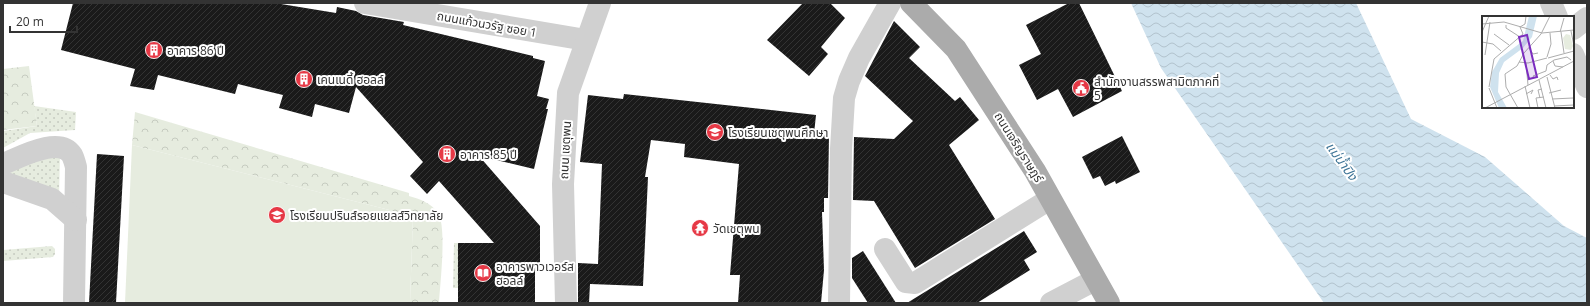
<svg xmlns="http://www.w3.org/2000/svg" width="1590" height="306" viewBox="0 0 1590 306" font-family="'Open Sans','Noto Sans Thai',sans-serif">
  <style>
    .grass { fill: url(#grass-dots) }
    .park { fill: url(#park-crowns) }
    .pitch { fill: #e6ecdf }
    .water { fill: url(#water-waves) }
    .building { fill: url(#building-hatch) }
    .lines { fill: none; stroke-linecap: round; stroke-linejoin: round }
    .minor { stroke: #d0d0d0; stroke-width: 22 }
    .major { stroke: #ababab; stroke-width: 22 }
    .labels { text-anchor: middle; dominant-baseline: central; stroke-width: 4; stroke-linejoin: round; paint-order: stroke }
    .street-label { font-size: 12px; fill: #333; stroke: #fff }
    .poi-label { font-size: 12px; fill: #333; stroke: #fff; text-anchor: start }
    .water-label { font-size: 13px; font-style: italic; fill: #3f7597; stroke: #fff }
    .inset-road { fill: none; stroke: #adadad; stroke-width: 1 }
    .view { fill: #7b2cbf; fill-opacity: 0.15; stroke: #7b2cbf; stroke-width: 2 }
    .inset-edge { fill: none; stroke: #333; stroke-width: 2 }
  </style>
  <defs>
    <pattern id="grass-dots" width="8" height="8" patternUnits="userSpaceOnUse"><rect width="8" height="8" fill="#e6ecdf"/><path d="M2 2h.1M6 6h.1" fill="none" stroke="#c6cbc0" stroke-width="1.8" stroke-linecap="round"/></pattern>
    <pattern id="park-crowns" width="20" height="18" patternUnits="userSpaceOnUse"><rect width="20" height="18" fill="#e6ecdf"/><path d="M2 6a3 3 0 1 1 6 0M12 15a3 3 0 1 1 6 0" fill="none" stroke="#c6cbc0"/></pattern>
    <pattern id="water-waves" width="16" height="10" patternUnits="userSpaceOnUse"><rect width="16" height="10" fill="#cfe2ee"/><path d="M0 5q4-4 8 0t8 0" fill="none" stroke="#b2c2cd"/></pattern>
    <pattern id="building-hatch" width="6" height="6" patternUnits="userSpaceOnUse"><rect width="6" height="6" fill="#1a1a1a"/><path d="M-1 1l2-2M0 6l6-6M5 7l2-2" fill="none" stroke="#333"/></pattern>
  </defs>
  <rect width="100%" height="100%" fill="#fff"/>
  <!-- grass -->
  <g class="grass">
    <path d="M 34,106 L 76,112 L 75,130 L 30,133 L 3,148 L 3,131 L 37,126 Z"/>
    <path d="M 60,154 L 59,198 L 3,172 Z"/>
    <path d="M 454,243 L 458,243 L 458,288 L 453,288 Z"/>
    <path d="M 52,246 L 55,249 L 55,254 L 53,257 L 3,261 L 3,250 Z"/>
  </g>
  <!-- park -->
  <g class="park">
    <path d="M 29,66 L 37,126 L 3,130 L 3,69 Z"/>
    <path d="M 135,112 L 409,193 L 409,196 C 420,199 431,203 438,213 C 447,227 440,284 439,303 L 410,303 L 413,216 L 132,145 Z"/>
  </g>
  <!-- pitch -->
  <path class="pitch" d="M 132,145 L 413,216 L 410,303 L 125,303 Z"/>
  <!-- water -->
  <path class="water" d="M 1131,3 L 1356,3 L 1411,119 L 1485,157 L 1564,226 L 1587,238 L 1587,303 L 1324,303 L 1161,68 Z"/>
  <!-- building -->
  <g class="building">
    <path d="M 73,3 L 275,3 L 336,13 L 337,7 L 356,11 L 363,15 L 404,22 L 403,25 L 533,56 L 533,58 L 545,61 L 537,96 L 549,99 L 546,109 L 548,109 L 534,169 L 479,156 L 540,226 L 540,271 L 535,271 L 535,303 L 458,303 L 458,243 L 494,243 L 439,181 L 427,194 L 410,176 L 423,162 L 356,87 L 349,113 L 315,104 L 312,117 L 279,108 L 283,95 L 238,84 L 235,94 L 158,75 L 154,90 L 130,86 L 135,69 L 61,50 Z"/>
    <path d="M 803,3 L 830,3 L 845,18 L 821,47 L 828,54 L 809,76 L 767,40 Z"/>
    <path d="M 1069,3 L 1079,3 L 1122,91 L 1073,117 L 1058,89 L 1037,100 L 1019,65 L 1041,54 L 1026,25 Z"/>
    <path d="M 894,21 L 920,47 L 909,58 L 955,101 L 960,97 L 979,120 L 949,145 L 995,219 L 915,268 L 874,201 L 853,200 L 854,137 L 894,139 L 913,121 L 865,76 Z"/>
    <path d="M 624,94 L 816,115 L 814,134 L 829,135 L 828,198 L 824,198 L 824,212 L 822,212 L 824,270 L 821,303 L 738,303 L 740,275 L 730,275 L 739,164 L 684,157 L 685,144 L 651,140 L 645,177 L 648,177 L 643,286 L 590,284 L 589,303 L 578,303 L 578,263 L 598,264 L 602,164 L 580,162 L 588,95 L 623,99 Z"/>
    <path d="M 1122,136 L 1140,172 L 1116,184 L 1115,181 L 1105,186 L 1100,176 L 1093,179 L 1082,157 Z"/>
    <path d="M 97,154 L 124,156 L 116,303 L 89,303 Z"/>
    <path d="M 1024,231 L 1037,252 L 1024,260 L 1030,270 L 977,303 L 907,303 Z"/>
    <path d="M 863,251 L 896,303 L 868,303 L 852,278 L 852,258 Z"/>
  </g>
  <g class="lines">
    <!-- minor -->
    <g class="minor">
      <path d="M 365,3 L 586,40"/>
      <path d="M 1551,3 L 1557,17"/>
      <path d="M 1573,29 L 1587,18"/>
      <path d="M 1573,54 L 1587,87"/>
      <path d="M 3,164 C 19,158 59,135 72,155 C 74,159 75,163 76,167 L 74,303"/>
      <path d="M 3,182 L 52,199 L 76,220"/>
      <path d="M 885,249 L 906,282 L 915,283 L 1050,199"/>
      <path d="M 566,303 L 563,184 L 568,93 L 600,3"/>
      <path d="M 839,303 L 841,149 L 844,98 L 849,81 L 859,58 L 890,3"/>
      <path d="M 1051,303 L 1095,280"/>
    </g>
    <!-- major -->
    <path class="major" d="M 911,3 L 956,49 L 1035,171 L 1109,303"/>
  </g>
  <!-- icons -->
  <defs>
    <g id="building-disc" transform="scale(0.9)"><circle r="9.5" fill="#e63946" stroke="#fff"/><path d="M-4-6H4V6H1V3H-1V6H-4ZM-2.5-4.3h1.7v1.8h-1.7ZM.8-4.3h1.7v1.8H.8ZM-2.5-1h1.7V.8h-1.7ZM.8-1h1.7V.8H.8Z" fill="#fff"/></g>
    <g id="civic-disc" transform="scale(0.9)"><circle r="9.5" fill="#e63946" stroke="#fff"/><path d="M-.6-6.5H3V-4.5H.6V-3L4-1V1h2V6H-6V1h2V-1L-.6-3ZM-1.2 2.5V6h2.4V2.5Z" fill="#fff"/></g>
    <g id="school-disc" transform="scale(0.9)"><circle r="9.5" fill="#e63946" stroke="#fff"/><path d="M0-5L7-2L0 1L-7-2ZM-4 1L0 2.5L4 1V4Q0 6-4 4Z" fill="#fff"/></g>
    <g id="temple-disc" transform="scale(0.9)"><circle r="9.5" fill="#e63946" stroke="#fff"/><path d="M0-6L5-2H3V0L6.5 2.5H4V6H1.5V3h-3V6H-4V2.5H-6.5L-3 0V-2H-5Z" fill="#fff"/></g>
    <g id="library-disc" transform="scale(0.9)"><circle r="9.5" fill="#e63946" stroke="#fff"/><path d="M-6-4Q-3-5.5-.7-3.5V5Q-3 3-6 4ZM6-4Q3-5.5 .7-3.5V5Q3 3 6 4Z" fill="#fff"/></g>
  </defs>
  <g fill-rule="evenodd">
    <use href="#building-disc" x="154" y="50"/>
    <use href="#building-disc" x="304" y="79"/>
    <use href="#civic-disc" x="1081" y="88"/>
    <use href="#school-disc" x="715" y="132"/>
    <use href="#building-disc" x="447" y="154"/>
    <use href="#school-disc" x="277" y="215"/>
    <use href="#temple-disc" x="700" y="228"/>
    <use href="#library-disc" x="483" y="273"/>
  </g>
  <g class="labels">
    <!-- street labels -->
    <g class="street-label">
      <text transform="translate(487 24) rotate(10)">ถนนแก้วนวรัฐ ซอย 1</text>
      <text transform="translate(1019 147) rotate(58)">ถนนเจริญราษฎร์</text>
      <text transform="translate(565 150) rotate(-87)">ถนน เชตุพน</text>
    </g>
    <!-- poi labels -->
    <g class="poi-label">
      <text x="167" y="50">อาคาร 86 ปี</text>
      <text x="317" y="79">เคนเนดี้ ฮอลล์</text>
      <text x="1094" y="81">สำนักงานสรรพสามิตภาคที่<tspan x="1094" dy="14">5</tspan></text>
      <text x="728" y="132">โรงเรียนเชตุพนศึกษา</text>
      <text x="460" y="154">อาคาร 85 ปี</text>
      <text x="290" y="215">โรงเรียนปรินส์รอยแยลส์วิทยาลัย</text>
      <text x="713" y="228">วัดเชตุพน</text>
      <text x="496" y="266">อาคารพาวเวอร์ส<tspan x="496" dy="14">ฮอลล์</tspan></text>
    </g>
    <!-- water labels -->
    <g class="water-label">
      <text transform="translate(1342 161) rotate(54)">แม่น้ำปิง</text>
    </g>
  </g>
  <!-- overview -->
  <g transform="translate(1482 16)">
    <rect width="92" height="92" fill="#fff"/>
    <path d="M 84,18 L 88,19 L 91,30 L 89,34 L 83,33 L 81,22 Z" fill="#e6ecdf"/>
    <path d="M 47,0 L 55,0 L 50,21 L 41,32 L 22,46 L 17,57 L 16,76 L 25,92 L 17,92 L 8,71 L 10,56 L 18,42 L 41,25 Z" fill="#cfe2ee"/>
    <path class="inset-road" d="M 0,8 L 22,6 L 60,17 L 92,14M 24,9 L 24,12 L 38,21M 89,15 L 92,30M 0,16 L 7,0M 78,16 L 82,2M 79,16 L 82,37M 12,18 L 27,29M 0,26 L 11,28 L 19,35M 47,32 L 51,38 L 56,37M 3,39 L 8,6M 65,41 L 69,28 L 68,17M 66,42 L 92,35M 71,45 L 73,50 L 81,51M 37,46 L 46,47 L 65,42M 44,47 L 46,69M 68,59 L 71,63 L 75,61 L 76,64M 65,61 L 73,92M 52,62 L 51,60 L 64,55 L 65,49 L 72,44 L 85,41 L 89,44M 57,64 L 64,92M 43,70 L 48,92M 7,71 L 12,43 L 41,18 L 38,11 L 43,8 L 44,0M 7,72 L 15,92M 67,77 L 79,74M 44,78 L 51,74 L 49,78M 58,82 L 56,74 L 60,73M 70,83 L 91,82M 72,90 L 92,89M 3,92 L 92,45M 36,92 L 24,71 L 23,58 L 35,50 L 42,37 L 59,18 L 68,0M 56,92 L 54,82 L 62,81"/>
    <path class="view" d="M 45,19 L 55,61 L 47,63 L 37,21 Z"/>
    <rect width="92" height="92" class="inset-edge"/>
  </g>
  <!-- border -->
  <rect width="1590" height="306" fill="none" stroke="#333333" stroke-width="8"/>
  <!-- scale -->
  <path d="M10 26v6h67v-6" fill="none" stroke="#333333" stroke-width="2"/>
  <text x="16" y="26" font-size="12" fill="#333333" stroke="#ffffff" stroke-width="3" paint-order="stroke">20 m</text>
</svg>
